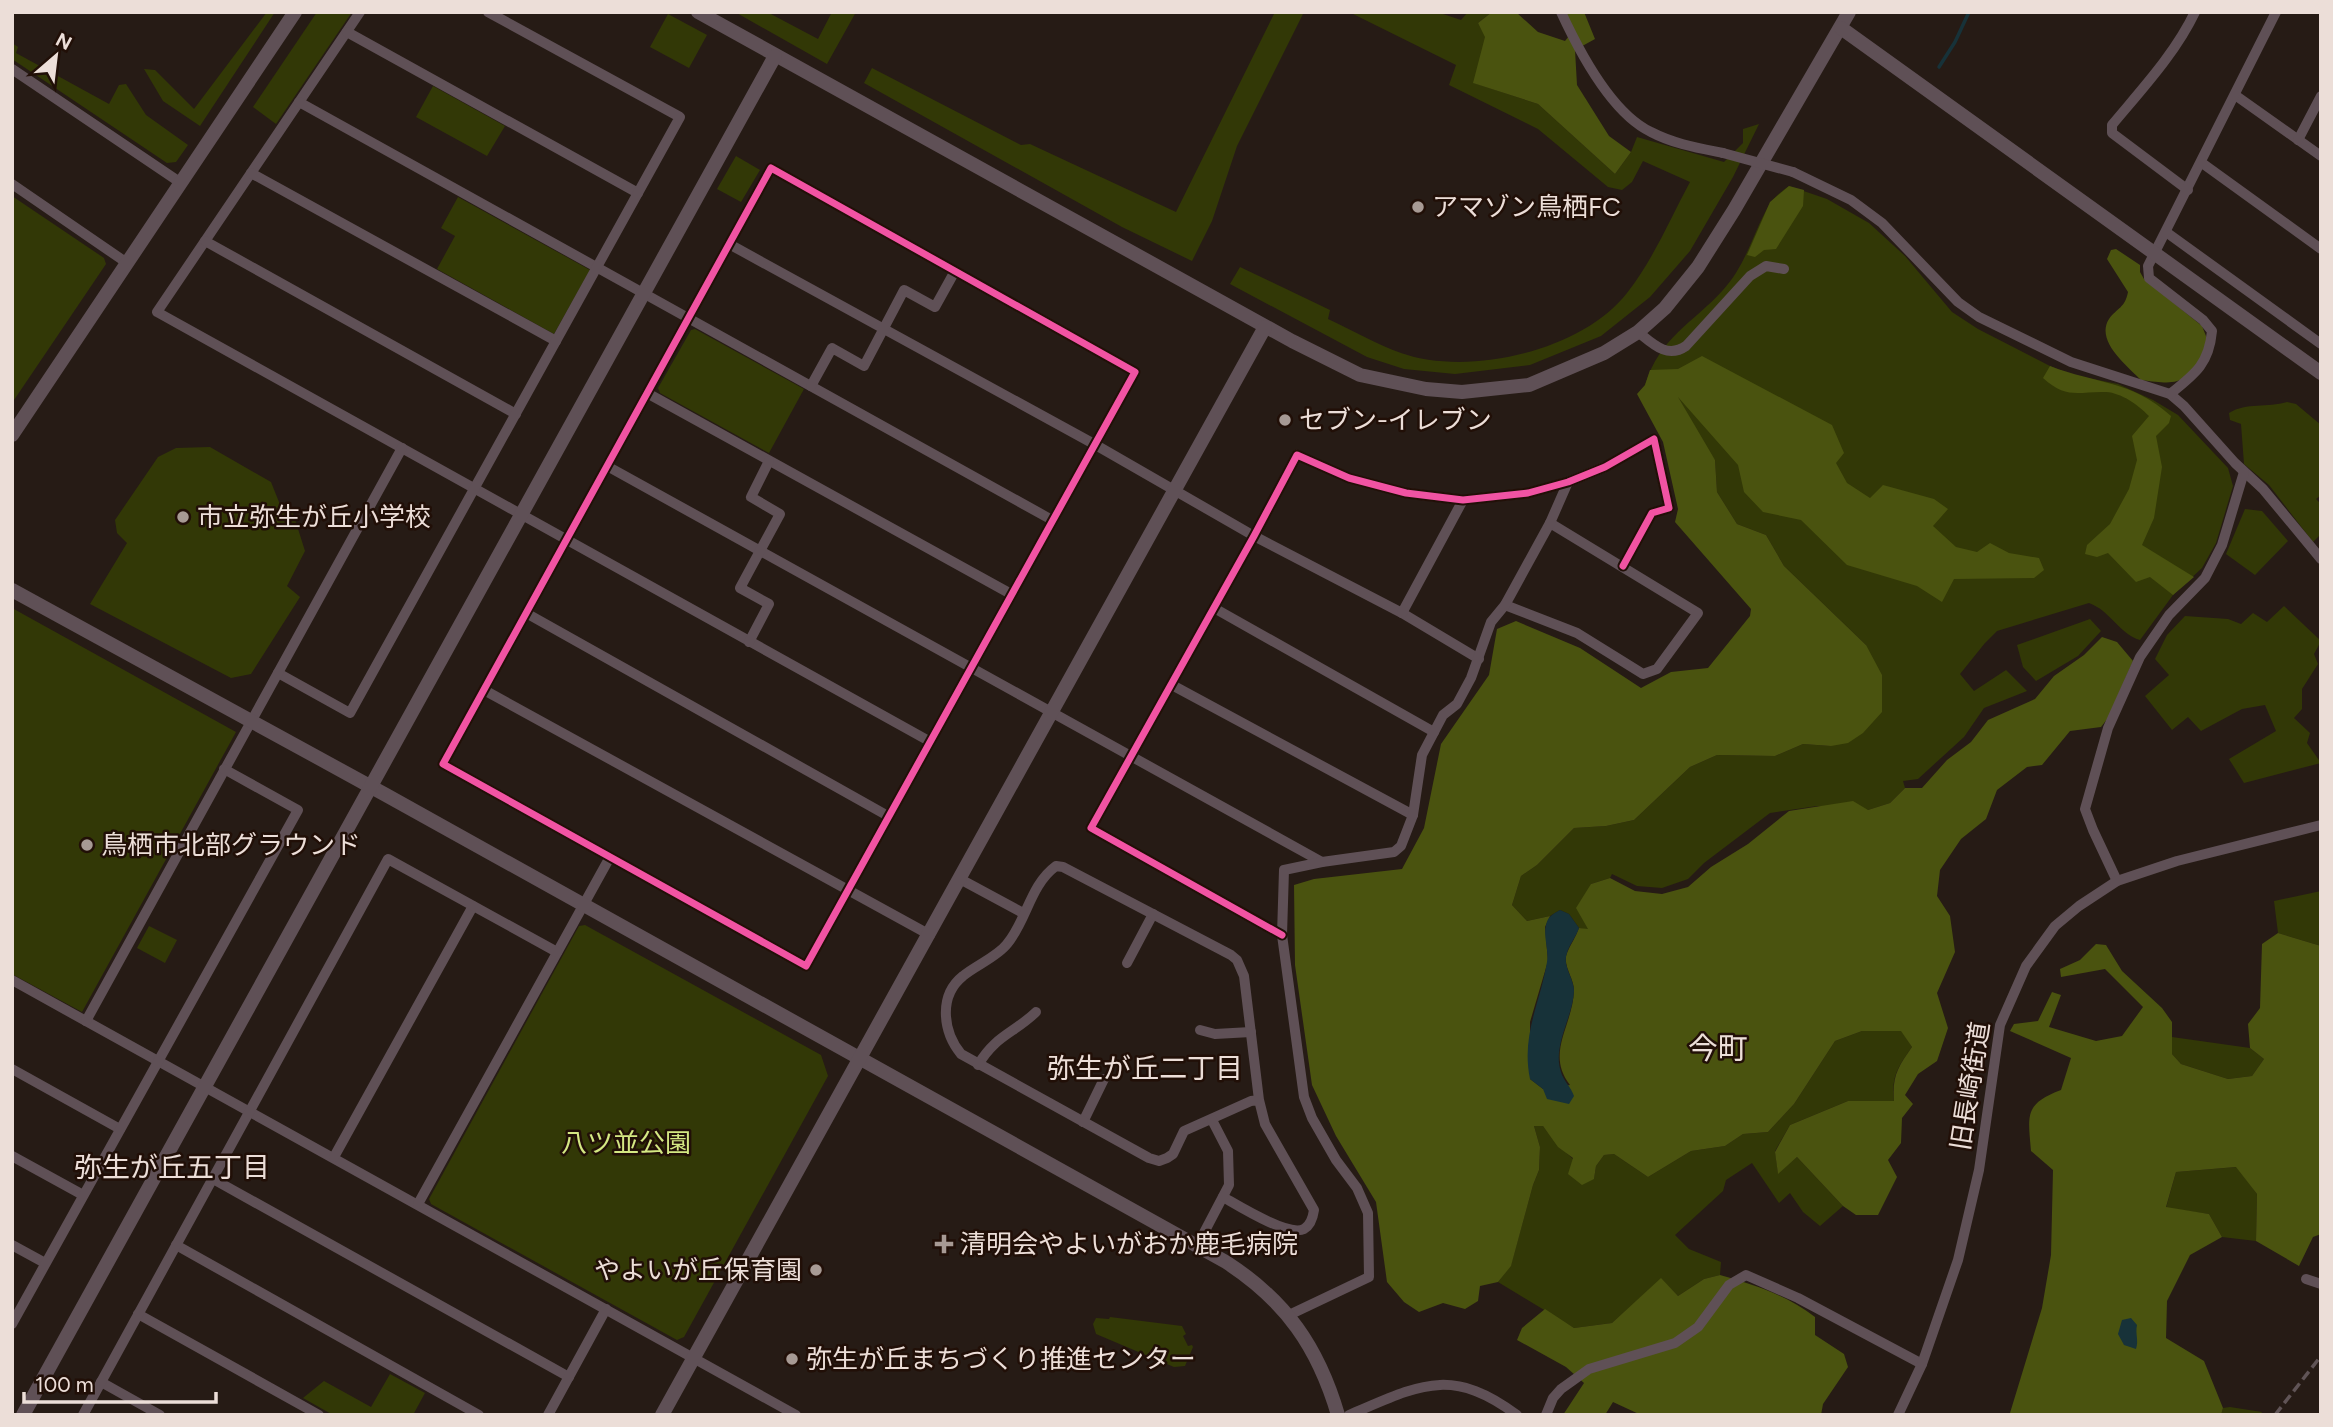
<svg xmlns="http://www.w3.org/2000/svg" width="2333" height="1427" viewBox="0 0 2333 1427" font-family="Figtree,'Noto Sans JP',sans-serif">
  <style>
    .green { fill: #323806 }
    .forest { fill: #4a530f }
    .water { fill: #173239 }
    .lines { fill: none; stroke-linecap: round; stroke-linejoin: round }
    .stream { stroke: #173239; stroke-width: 3.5 }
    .minor { stroke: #5f5056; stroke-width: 10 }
    .tertiary { stroke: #5f5056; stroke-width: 14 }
    .rail { stroke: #605456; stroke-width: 3.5; stroke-dasharray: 10 5; stroke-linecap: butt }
    .minor-bridge { stroke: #5f5056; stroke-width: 10 }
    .cycleway-casing { stroke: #210f07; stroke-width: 11 }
    .cycleway { stroke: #f153a3; stroke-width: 7 }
    .poi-dot { fill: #a79a94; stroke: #210f07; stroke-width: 2.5 }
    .labels { text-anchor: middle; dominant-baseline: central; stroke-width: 5; stroke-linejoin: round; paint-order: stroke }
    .poi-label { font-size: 26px; fill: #ecded8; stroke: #210f07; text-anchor: start }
    .street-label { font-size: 26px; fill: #ecded8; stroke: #210f07 }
    .park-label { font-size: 26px; fill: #d4e883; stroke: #210f07 }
    .neighbourhood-label { font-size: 28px; fill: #ecded8; stroke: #210f07 }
    .quarter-label { font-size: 30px; fill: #ecded8; stroke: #210f07 }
  </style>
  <rect width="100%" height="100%" fill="#261b15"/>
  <!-- green -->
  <g class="green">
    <path d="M 267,12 L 275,12 L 200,126 L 163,101 L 144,69 L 155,70 L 194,109 Z"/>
    <path d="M 317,12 L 352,12 L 276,124 L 253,107 Z"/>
    <path d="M 735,12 L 767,12 L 818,39 L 832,12 L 856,12 L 827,64 Z"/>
    <path d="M 1275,12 L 1304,12 L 1237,146 L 1212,221 L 1192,261 L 1122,227 L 864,83 L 872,68 L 1021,145 L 1030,144 L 1176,212 Z"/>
    <path d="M 1349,12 L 1437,12 L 1461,20 L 1468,12 L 1492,12 L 1478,23 L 1486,37 L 1474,83 L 1538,104 L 1615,174 L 1631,152 L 1637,137 L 1724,162 L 1743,143 L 1743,129 L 1759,124 L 1733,177 L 1690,251 L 1650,297 L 1601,336 L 1530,365 L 1455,374 L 1404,369 L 1367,357 L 1230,284 L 1240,267 L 1330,310 L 1328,319 C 1352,330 1376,344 1401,353 C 1468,377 1582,351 1627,293 C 1653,260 1670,219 1690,182 L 1643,161 L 1632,182 L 1622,190 L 1608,187 L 1538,129 L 1449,85 L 1456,65 Z"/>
    <path d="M 668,14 L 707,35 L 689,68 L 650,47 Z"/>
    <path d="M 12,43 L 18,47 L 16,53 L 109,104 L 119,85 L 126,84 L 146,115 L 188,145 L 176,162 L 167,163 L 12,59 Z"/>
    <path d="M 433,86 L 505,126 L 487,156 L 416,117 Z"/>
    <path d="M 736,156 L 760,170 L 741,202 L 717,189 Z"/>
    <path d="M 1789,186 L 1827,199 L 1869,223 L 1905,256 L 1952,312 L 1978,329 L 2050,366 L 2073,375 L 2118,384 L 2153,400 L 2178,415 L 2228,468 L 2233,486 L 2216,543 L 2202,568 L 2173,595 L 2140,640 C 2119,634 2111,611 2089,603 L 1997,631 L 1985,643 L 1960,674 L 1974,691 L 2006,670 L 2027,691 L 1984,708 L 1964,737 L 1918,779 L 1903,781 L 1905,788 L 1890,803 L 1868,810 L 1817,806 L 1770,813 L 1704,863 L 1688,879 L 1662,888 L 1637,886 L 1612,874 L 1610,878 L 1591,884 L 1588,930 L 1579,928 L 1569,914 L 1560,910 L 1550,916 L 1527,921 L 1512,905 L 1521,876 L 1537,865 L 1574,828 L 1606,826 L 1634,820 L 1690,767 L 1717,755 L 1775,756 L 1803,744 L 1831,746 L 1866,645 L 1784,566 L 1766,535 L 1737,524 L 1717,492 L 1715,460 L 1645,385 C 1660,337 1692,324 1723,290 C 1746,265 1753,233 1769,205 C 1774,197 1782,191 1789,186 Z"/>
    <path d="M 12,196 L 104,258 L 106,264 L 12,403 Z"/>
    <path d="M 458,197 L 590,270 L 554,334 L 437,269 L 455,236 L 441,228 Z"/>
    <path d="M 695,329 L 804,389 L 769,453 L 660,393 L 658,388 L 691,330 Z"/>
    <path d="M 2287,402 L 2296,404 L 2321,425 L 2321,495 L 2316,499 L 2321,504 L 2321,534 L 2313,542 L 2269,485 L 2244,464 L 2241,424 L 2230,420 L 2229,413 C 2247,402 2267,408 2287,402 Z"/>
    <path d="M 210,447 L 271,482 L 283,512 L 293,513 L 305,551 L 287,586 L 300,597 L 251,674 L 231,678 L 90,604 L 127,543 L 117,533 L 115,520 L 158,457 L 176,448 Z"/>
    <path d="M 2245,509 L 2262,511 L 2288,541 L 2255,575 L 2226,554 Z"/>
    <path d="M 2284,606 L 2321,641 L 2314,654 L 2318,664 L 2302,689 L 2302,709 L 2294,718 L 2310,733 L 2307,743 L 2321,763 L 2244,783 L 2229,759 L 2276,731 L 2265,705 L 2242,709 L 2201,731 L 2188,717 L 2172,730 L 2145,696 L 2169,675 L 2155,659 L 2167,635 L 2185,616 L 2228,619 L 2241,624 L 2253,613 L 2267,622 Z"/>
    <path d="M 12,608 L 236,732 L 82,1012 L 12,974 Z"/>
    <path d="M 2090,619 L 2101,631 L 2078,656 L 2036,681 L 2023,667 L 2017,645 Z"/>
    <path d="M 2321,891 L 2321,946 L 2278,933 L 2274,901 Z"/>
    <path d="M 585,925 L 821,1055 L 828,1076 L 684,1337 L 677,1340 L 431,1204 L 429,1199 L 579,926 Z"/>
    <path d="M 149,926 L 177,940 L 165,963 L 137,948 Z"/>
    <path d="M 1862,1031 L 1902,1031 L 1912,1047 C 1898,1067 1891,1076 1894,1101 L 1848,1101 L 1790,1125 L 1775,1151 L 1778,1173 L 1797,1157 L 1843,1206 L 1820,1226 L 1803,1212 L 1790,1193 L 1779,1203 L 1752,1163 L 1726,1180 L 1723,1191 L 1675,1235 L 1689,1249 L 1721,1262 L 1720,1275 L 1704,1279 L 1678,1296 L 1661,1279 L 1612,1323 L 1574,1328 L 1498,1282 L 1511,1265 L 1533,1185 L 1539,1170 L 1540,1147 L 1534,1126 L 1543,1126 C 1558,1147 1576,1161 1594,1179 L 1596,1166 L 1604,1155 L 1614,1154 L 1648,1177 L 1691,1151 L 1725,1146 L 1743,1134 L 1768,1132 L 1794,1104 L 1835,1041 Z"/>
    <path d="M 2172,1037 L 2250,1048 L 2264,1059 L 2252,1076 L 2228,1079 L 2181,1064 L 2172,1054 Z"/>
    <path d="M 2237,1167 L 2257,1194 L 2256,1241 L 2222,1237 L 2209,1214 L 2166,1208 L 2176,1172 Z"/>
    <path d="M 1110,1317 L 1182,1326 L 1186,1334 L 1183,1336 L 1188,1346 L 1192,1345 L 1193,1347 L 1185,1366 L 1174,1367 L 1096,1334 L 1093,1324 L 1096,1318 L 1109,1319 Z"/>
    <path d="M 390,1374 L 425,1393 L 413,1415 L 333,1415 L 303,1398 L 324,1381 L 371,1407 Z"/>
    <path d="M 2230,1407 L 2262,1412 L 2260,1415 L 2221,1415 L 2223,1408 Z"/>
  </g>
  <!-- forest -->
  <g class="forest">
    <path d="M 1492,12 L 1517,13 L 1538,32 L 1565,41 L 1573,31 L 1565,12 L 1584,12 L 1595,39 L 1575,50 L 1577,85 L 1609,136 L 1631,152 L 1615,174 L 1538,104 L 1473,83 L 1485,37 L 1478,23 Z"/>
    <path d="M 1789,186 L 1804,190 L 1803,206 L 1776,249 L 1764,250 L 1755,257 L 1747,255 L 1770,202 Z"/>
    <path d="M 2116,249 L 2140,265 L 2140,272 L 2144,279 L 2202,326 L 2206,336 L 2206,353 C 2183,385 2179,385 2141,380 C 2127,366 2095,341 2109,319 C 2117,308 2125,308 2128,292 L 2107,259 L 2111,250 Z"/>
    <path d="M 1702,356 L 1832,425 L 1844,453 L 1836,463 L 1847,483 L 1870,498 L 1883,485 L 1934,499 L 1948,509 L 1933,526 L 1956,547 L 1977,552 L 1990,543 L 2009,553 L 2039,558 L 2044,570 L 2034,578 L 1954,579 L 1942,602 L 1917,586 L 1847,565 L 1801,520 L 1763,512 L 1744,492 L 1738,465 L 1678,397 L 1715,460 L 1717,492 L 1737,524 L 1766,535 L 1784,566 L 1866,645 L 1882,675 L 1882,712 L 1863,733 L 1848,743 L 1831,746 L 1803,744 L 1775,756 L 1717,755 L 1690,767 L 1634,820 L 1606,826 L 1574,828 L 1537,865 L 1521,876 L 1512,905 L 1527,921 L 1550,916 L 1545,927 L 1548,961 L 1530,1022 L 1530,1079 L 1543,1089 L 1570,1085 C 1545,1053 1573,1026 1574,990 C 1574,978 1562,965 1567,953 C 1570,945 1576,937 1579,928 L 1588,929 L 1576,908 L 1591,884 L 1610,878 L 1635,891 L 1662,894 L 1688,887 L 1711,867 L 1748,844 L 1789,811 L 1853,801 L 1868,810 L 1890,803 L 1905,788 L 1922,788 L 1947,760 L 1971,742 L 1988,720 L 2035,699 L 2054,676 L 2084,655 L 2102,637 L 2117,642 L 2133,661 L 2108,718 L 2101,727 L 2070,731 L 2042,765 L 2027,767 L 1997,790 L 1986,819 L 1961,839 L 1940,870 L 1937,896 L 1950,916 L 1955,952 L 1937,993 L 1948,1028 L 1937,1061 L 1918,1074 L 1905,1095 L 1913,1104 L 1902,1118 L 1901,1143 L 1888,1160 L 1897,1177 L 1878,1215 L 1856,1215 L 1843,1206 L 1797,1157 L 1778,1174 L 1775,1152 L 1790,1125 L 1848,1101 L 1894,1101 C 1892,1076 1898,1067 1912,1047 L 1901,1031 L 1862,1031 L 1835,1041 L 1794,1104 L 1768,1132 L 1743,1134 L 1725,1146 L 1691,1151 L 1648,1177 L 1614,1154 L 1604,1155 L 1596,1166 L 1594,1179 L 1582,1185 L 1568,1174 L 1573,1158 L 1558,1147 L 1543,1126 L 1534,1126 L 1540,1147 L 1539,1170 L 1533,1185 L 1511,1266 L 1498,1282 L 1480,1286 L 1478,1301 L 1465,1309 L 1443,1303 L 1419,1312 L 1404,1302 L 1387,1282 L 1376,1202 L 1336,1136 L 1312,1085 L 1295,965 L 1294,885 L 1314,879 L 1402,869 L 1424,828 L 1441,744 L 1489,675 L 1497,629 L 1516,621 L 1580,648 L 1641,688 L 1671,672 L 1708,668 L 1750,616 L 1751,609 L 1675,522 L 1678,509 L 1663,442 L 1637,394 L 1645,385 L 1650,370 L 1678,369 Z"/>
    <path d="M 2050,366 C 2096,384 2131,380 2171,416 L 2169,423 L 2156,436 L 2162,467 L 2154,518 L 2142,545 L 2194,577 L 2173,595 L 2150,577 L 2136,582 L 2108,553 L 2097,557 L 2085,554 L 2087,545 L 2110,524 L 2129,489 L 2137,460 L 2132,436 L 2149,416 C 2138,405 2122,393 2106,392 C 2079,391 2067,400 2043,378 Z"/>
    <path d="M 2278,933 L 2321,946 L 2321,1234 L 2313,1237 L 2299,1266 L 2256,1241 L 2257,1194 L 2236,1167 L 2176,1172 L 2166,1207 L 2209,1214 L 2222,1237 L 2190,1255 L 2167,1301 L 2166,1338 L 2204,1361 L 2223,1408 L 2221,1415 L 2012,1415 L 2010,1413 L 2042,1308 L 2051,1255 L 2053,1170 L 2031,1151 C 2028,1115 2024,1104 2061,1090 L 2071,1058 L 2010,1031 L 2014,1024 L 2038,1021 L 2052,992 L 2061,995 L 2049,1027 L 2096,1041 L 2122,1036 L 2143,1007 L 2105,969 L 2061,977 L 2060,969 L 2080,960 L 2096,944 L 2106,945 L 2122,971 L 2162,1008 L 2172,1022 L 2172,1054 L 2181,1064 L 2228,1079 L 2252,1076 L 2264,1059 L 2250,1048 L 2248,1024 L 2260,1008 L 2262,944 Z"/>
    <path d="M 1720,1275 C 1755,1285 1786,1295 1815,1317 L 1815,1335 L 1844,1354 L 1848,1367 L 1823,1404 L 1821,1415 L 1641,1415 L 1613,1402 L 1605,1415 L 1563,1415 L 1584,1383 L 1566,1367 L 1517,1340 L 1522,1328 L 1545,1309 L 1574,1328 L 1612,1323 L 1661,1278 L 1678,1296 L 1704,1279 Z"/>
  </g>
  <!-- water -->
  <g class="water">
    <path d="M 1560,910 L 1569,914 L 1579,928 C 1576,937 1569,945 1567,953 C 1562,966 1574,978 1574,991 C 1573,1017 1552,1046 1561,1072 C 1563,1080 1571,1087 1574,1096 L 1569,1104 L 1547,1099 L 1543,1089 L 1530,1079 C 1521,1035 1540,1004 1547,962 C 1549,950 1543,936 1546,925 C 1548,916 1553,914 1560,910 Z"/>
    <path d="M 2131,1318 L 2137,1325 C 2135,1334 2139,1340 2136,1349 L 2124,1345 L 2118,1334 L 2122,1320 Z"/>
  </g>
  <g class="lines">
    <!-- stream -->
    <path class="stream" d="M 1939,67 L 1955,42 L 1969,12"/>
    <!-- minor -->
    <g class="minor">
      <path d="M 360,12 L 157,312 L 929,741"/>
      <path d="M 1561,12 C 1579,51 1611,113 1651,132 C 1674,144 1698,148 1723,153"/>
      <path d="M 347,32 L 638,193"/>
      <path d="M 12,69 L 181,183"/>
      <path d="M 2235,95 L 2321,156"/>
      <path d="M 299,102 L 1052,520"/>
      <path d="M 2298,140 L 2321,96"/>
      <path d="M 2202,163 L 2321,249"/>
      <path d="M 771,168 L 1135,372 L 806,966 L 443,764 Z"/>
      <path d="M 1793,172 L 1851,200 L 1882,223 L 1958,302 L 1979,317 L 2071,362 L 2170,394 L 2184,406 L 2235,463 L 2263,489 L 2321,559"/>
      <path d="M 251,173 L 556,341"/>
      <path d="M 12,184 L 127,263"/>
      <path d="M 2188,190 L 2112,133 L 2112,125 C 2141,90 2175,54 2195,12"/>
      <path d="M 2166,232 L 2321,344"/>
      <path d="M 205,241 L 516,414"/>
      <path d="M 729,244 L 1094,444 L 1254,536 L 1402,613 L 1479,659"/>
      <path d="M 1638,332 C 1653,344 1667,359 1686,346 L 1750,276 L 1766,266 L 1784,269"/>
      <path d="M 811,386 L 832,348 L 864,366 L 904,290 L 935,307 L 955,271"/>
      <path d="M 647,393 L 1011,594"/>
      <path d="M 2170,394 C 2195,374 2209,364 2212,331 L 2203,320 L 2149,278 L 2148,266 L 2276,12"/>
      <path d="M 607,466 L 1322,862"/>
      <path d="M 1505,605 L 1577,633 L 1643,674 L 1657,669 L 1698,613 L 1550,523"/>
      <path d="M 1214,608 L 1434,732"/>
      <path d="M 526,613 L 888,816"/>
      <path d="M 1402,613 L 1463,500"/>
      <path d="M 749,642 L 769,604 L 740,588 L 780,514 L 751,497 L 769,461"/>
      <path d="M 278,673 L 350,713 L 680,117 L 488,12"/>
      <path d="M 1172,685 L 1413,815"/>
      <path d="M 484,690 L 930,935"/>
      <path d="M 960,879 L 1023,913"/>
      <path d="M 2117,881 L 2093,830 L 2085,809 L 2108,728 L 2140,657 L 2169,615 L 2205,578 L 2222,545 L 2244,472"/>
      <path d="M 1282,935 L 1091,828 L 1254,536 L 1297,455 L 1349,478 L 1406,493 L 1463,500 L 1528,493 L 1568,482 L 1605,467 L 1654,439 L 1669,508 L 1652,513 L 1623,566"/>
      <path d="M 1127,963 L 1153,914"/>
      <path d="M 12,980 L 796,1415"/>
      <path d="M 86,1021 L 402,448"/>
      <path d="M 1200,1030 L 1215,1034 L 1251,1032"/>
      <path d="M 978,1065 C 996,1035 1013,1034 1036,1012"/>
      <path d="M 12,1069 L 120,1129"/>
      <path d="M 1083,1122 L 1104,1079"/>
      <path d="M 12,1156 L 83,1195"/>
      <path d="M 334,1157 L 473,906"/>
      <path d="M 213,1179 L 569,1377"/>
      <path d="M 1223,1197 C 1239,1206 1288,1237 1304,1229 C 1311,1225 1313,1217 1314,1210 L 1265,1124 L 1259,1100 L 1244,976 L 1237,960 L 1231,955 L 1063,867 L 1056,866 C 1030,885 1027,920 1007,944 C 997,957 976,965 963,976 C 938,996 943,1032 961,1054 L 1149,1158 L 1159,1161 L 1167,1158 L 1173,1154 L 1184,1131 L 1251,1101 L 1259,1100"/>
      <path d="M 418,1204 L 610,857"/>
      <path d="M 12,1245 L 45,1263"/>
      <path d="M 176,1245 L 479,1415"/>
      <path d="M 1197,1246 L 1229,1185 L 1228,1151 L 1212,1120"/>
      <path d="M 2306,1279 L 2321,1284"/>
      <path d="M 138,1314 L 319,1415"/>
      <path d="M 1289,1315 L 1369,1277 L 1368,1213 L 1357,1188 L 1336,1160 L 1312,1118 L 1304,1097 L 1282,935 L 1284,870 L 1322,862 L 1394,852 L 1401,846 L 1413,815 L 1422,755 L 1443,715 L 1457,704 L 1471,678 L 1491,622 L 1505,605 L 1550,523 L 1568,482"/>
      <path d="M 12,1324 L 298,810 L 224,769"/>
      <path d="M 101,1382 L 160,1415"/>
      <path d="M 83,1415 L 388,859 L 557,952"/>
      <path d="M 548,1415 L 606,1309"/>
      <path d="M 1349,1415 C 1418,1386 1450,1365 1517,1415"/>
      <path d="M 1546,1415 L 1553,1398 L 1561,1389 L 1589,1369 L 1675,1343 L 1698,1327 L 1729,1285 L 1746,1275 L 1798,1298 L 1922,1364"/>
      <path d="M 1898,1415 L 1922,1364 L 1958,1260 L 1979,1170 L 2000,1025 L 2026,966 L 2039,948 L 2055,926 L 2079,906 L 2117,881 L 2177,861 L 2321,825"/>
    </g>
    <!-- tertiary -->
    <g class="tertiary">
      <path d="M 698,12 L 1292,341 L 1360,375 L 1426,389 L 1462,392 L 1529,385 L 1604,353 L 1638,332 L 1665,308 L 1698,267 L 1734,210 L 1849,12"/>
      <path d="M 1841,28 L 2321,373"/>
      <path d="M 12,435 L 295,12"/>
      <path d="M 12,590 L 386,795 L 1226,1262 C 1286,1301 1318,1347 1338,1415"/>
      <path d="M 23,1415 L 775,56"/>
      <path d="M 662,1415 L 1265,327"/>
    </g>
    <!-- rail -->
    <path class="rail" d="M 2275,1415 L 2321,1356"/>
    <!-- minor-bridge -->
    <path class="minor-bridge" d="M 1723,153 L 1793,172"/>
    <!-- cycleway casing -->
    <g class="cycleway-casing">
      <g id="cycleway">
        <path d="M 771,168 L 1135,372 L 806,966 L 443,764 Z"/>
        <path d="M 1282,935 L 1091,828 L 1254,536 L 1297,455 L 1349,478 L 1406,493 L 1463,500 L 1528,493 L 1568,482 L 1605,467 L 1654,439 L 1669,508 L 1652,513 L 1623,566"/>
      </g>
    </g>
    <!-- cycleway -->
    <use href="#cycleway" class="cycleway"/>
  </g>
  <!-- markers -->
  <g class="poi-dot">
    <circle cx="1418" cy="207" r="7"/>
    <circle cx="1285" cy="420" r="7"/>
    <circle cx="183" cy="517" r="7"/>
    <circle cx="87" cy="845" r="7"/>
    <path d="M940.5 1233.5h7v7h7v7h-7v7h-7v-7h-7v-7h7z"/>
    <circle cx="816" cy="1270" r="7"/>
    <circle cx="792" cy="1359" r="7"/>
  </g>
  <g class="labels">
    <!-- poi labels -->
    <g class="poi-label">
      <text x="1432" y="207">アマゾン鳥栖FC</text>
      <text x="1299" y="420">セブン-イレブン</text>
      <text x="197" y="517">市立弥生が丘小学校</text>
      <text x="101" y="845">鳥栖市北部グラウンド</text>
      <text x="960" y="1244">清明会やよいがおか鹿毛病院</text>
      <text x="802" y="1270" text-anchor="end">やよいが丘保育園</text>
      <text x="806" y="1359">弥生が丘まちづくり推進センター</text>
    </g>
    <!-- street labels -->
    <g class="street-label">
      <text transform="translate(1970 1086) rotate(-81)">旧長崎街道</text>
    </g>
    <!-- park labels -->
    <g class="park-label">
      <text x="626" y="1143">八ツ並公園</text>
    </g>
    <!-- neighbourhood labels -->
    <g class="neighbourhood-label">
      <text x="1145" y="1068">弥生が丘二丁目</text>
      <text x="172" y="1167">弥生が丘五丁目</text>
    </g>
    <!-- quarter labels -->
    <g class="quarter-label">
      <text x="1718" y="1048">今町</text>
    </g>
  </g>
  <!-- border -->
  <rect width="2333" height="1427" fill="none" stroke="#ecded8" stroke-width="28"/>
  <!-- north arrow -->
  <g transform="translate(56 56) rotate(28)" stroke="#210f07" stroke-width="5" paint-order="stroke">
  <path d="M0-5L12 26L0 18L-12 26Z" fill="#ecded8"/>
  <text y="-10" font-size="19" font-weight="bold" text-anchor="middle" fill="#ecded8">N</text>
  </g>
  <!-- scale -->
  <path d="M24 1392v10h192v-10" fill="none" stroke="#ecded8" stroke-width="3.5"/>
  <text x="35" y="1392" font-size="21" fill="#ecded8" stroke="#210f07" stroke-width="5" paint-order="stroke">100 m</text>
</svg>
